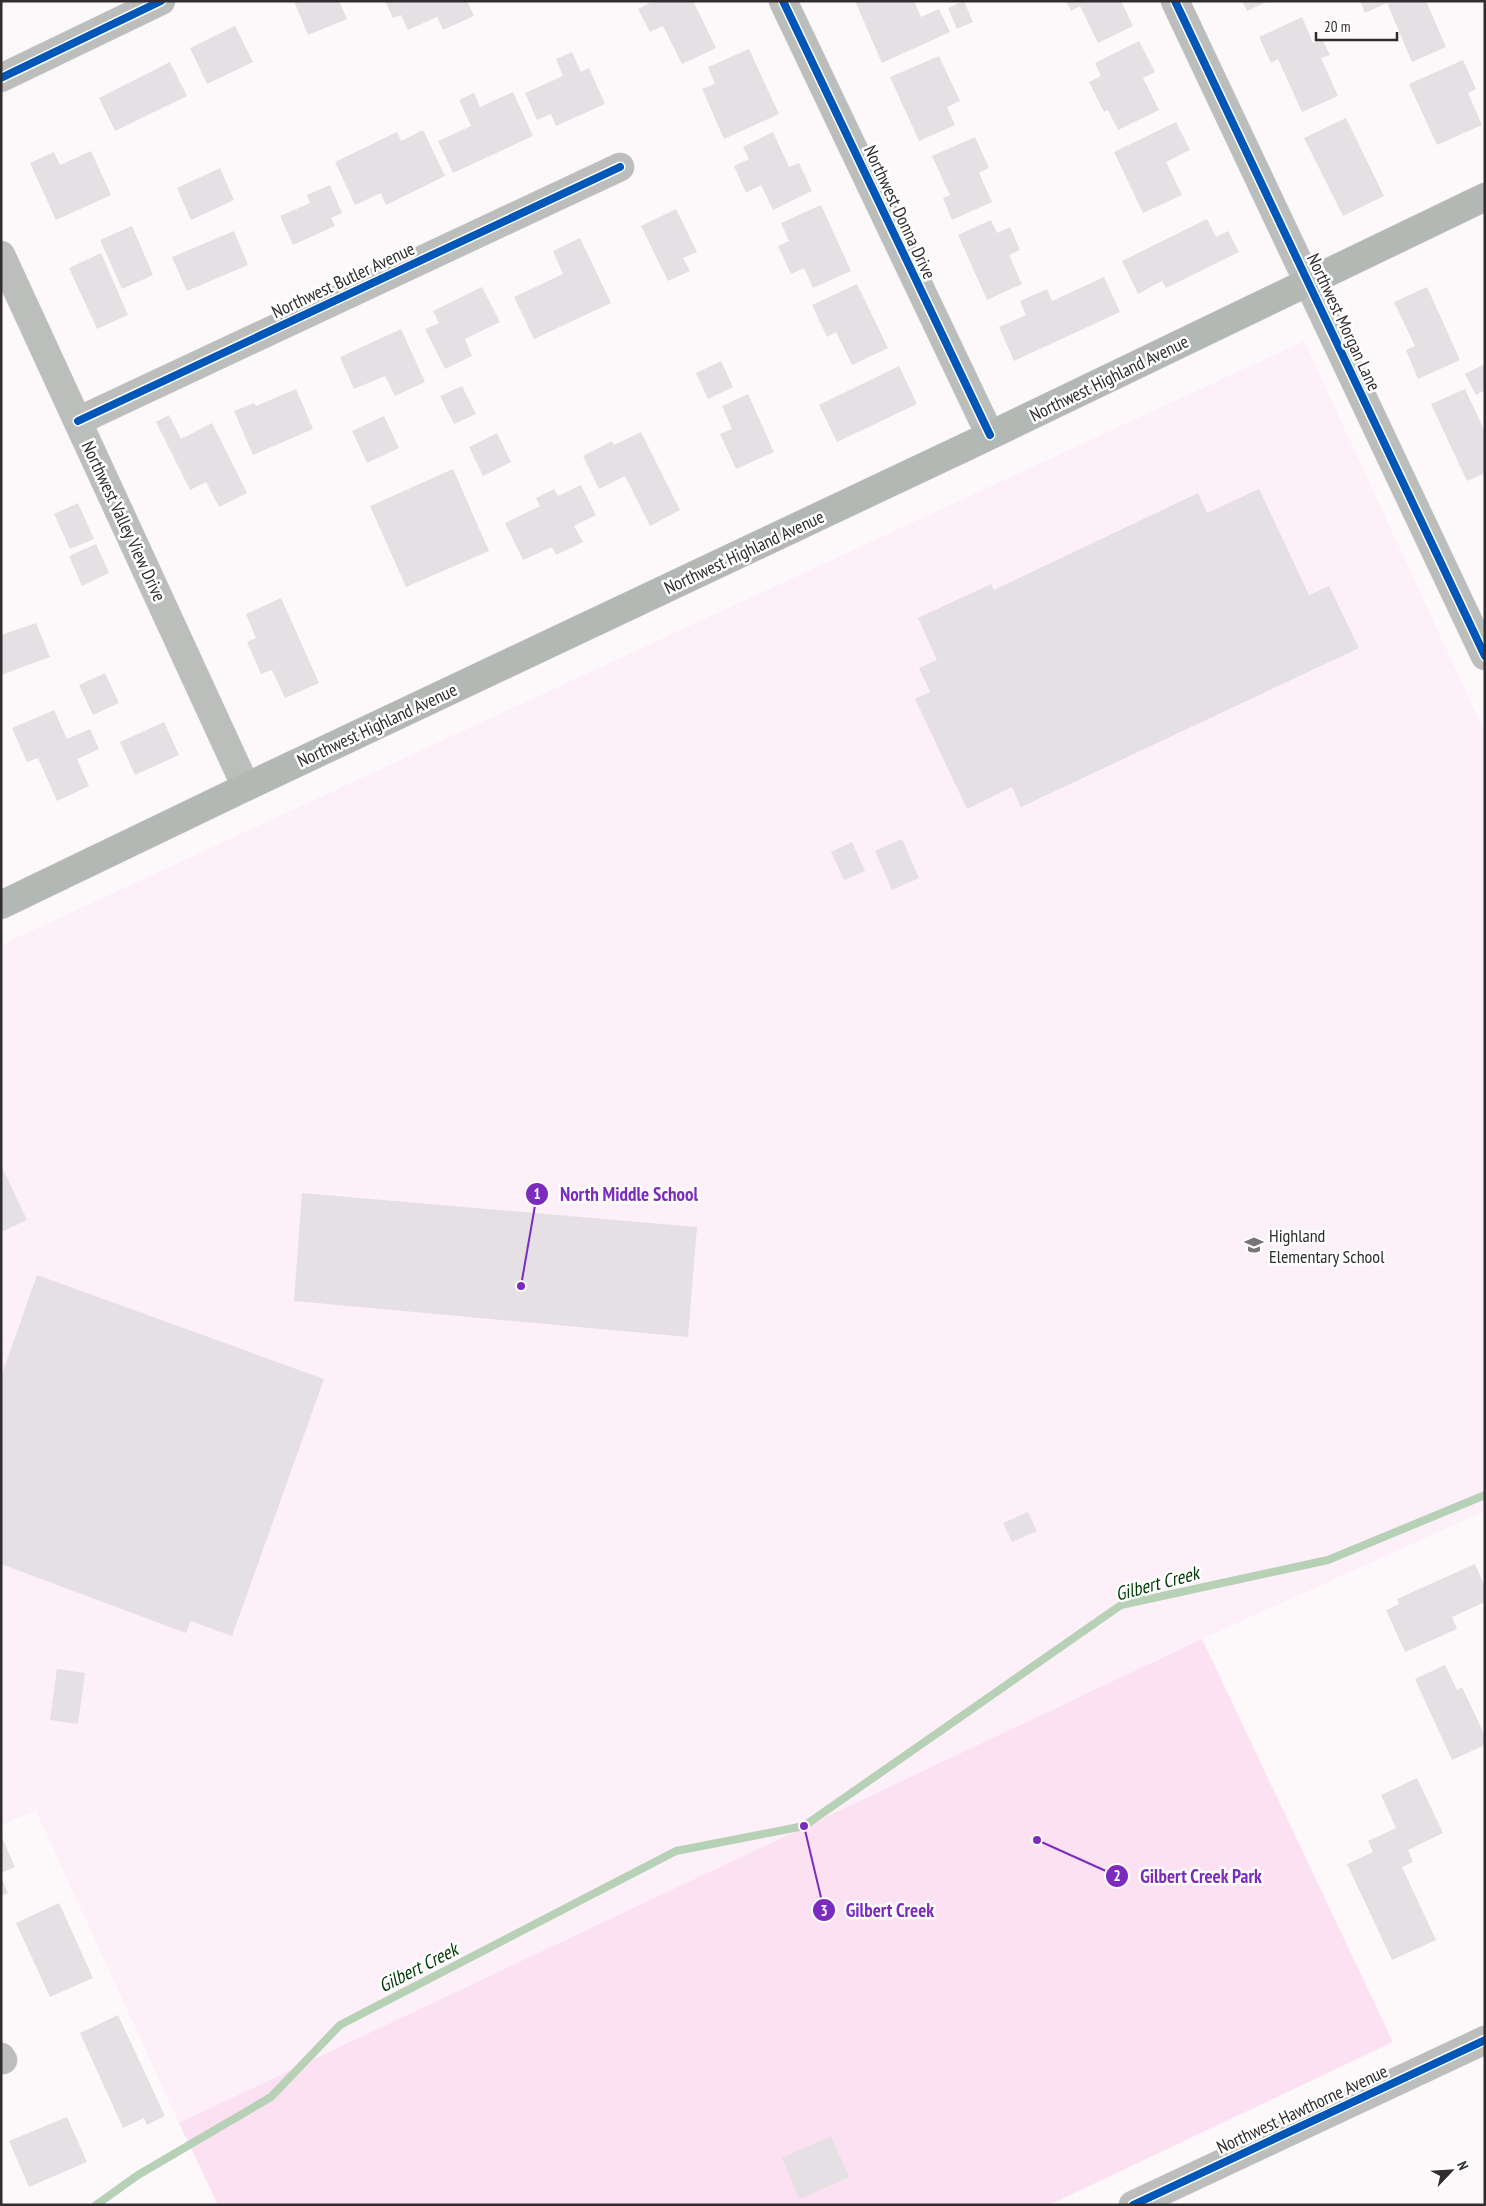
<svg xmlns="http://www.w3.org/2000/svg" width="1486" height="2206" viewBox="0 0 1486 2206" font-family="'PT Sans Narrow',sans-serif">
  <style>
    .built { fill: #fdf0f9 }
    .green { fill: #fbe1f2 }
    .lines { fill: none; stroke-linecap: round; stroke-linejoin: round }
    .stream { stroke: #b7d1b6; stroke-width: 8 }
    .building { fill: #e5e0e3 }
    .minor-casing { stroke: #d7d5d6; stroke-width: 29 }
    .major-casing { stroke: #d7d5d6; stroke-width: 29 }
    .minor { stroke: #bcbebb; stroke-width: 28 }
    .major { stroke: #b4b8b4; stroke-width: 28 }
    .cycleway-casing { stroke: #fff; stroke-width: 11 }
    .cycleway { stroke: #0057b8; stroke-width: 8 }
    .labels { text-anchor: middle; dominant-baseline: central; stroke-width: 5; stroke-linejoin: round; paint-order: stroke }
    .street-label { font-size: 18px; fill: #312c2f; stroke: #fff }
    .poi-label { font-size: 18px; fill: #312c2f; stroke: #fff; text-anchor: start }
    .water-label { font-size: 19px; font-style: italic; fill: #003a05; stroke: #fff }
    .leader { fill: none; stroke: #7b2cbf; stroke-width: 2 }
    .callout-dot { fill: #7b2cbf; stroke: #fff; stroke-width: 2 }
    .mark-label { font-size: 15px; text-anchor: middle; font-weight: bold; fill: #fff }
    .callout-label { font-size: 19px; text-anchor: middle; font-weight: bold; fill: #7b2cbf; stroke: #fff; stroke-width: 5; stroke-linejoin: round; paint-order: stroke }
  </style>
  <rect width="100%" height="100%" fill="#fdf9fb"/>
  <!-- built -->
  <path class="built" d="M 1304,341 L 1485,733 L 1485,1511 L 1202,1639 L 179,2123 L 36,1811 L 3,1824 L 1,1820 L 1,945 Z"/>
  <!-- green -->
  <path class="green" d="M 1202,1639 L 1393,2042 L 1049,2205 L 218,2205 L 179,2123 Z"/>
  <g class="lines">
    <!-- stream -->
    <path class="stream" d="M 96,2205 L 138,2175 L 271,2097 L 340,2025 L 676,1851 L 804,1826 L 1121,1605 L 1328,1560 L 1485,1495"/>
  </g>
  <!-- building -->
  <g class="building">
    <path d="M 294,1 L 339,1 L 347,19 L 308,35 Z"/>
    <path d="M 385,1 L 467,1 L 474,16 L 443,30 L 437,17 L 408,30 L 401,15 L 393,18 Z"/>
    <path d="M 653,1 L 693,1 L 716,48 L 682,64 L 663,26 L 650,32 L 638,9 Z"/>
    <path d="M 855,1 L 914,1 L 921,17 L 939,9 L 950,32 L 882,63 Z"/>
    <path d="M 964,1 L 973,22 L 957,29 L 948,8 Z"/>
    <path d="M 1066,1 L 1121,1 L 1133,26 L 1098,43 L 1080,6 L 1071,11 Z"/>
    <path d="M 1242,1 L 1269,1 L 1247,11 Z"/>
    <path d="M 1360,1 L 1426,1 L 1446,47 L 1412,62 L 1387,3 L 1365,13 Z"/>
    <path d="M 1302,17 L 1313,43 L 1322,39 L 1330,55 L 1321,58 L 1338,96 L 1302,112 L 1278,59 L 1271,63 L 1259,37 Z"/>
    <path d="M 235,26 L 253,62 L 207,84 L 190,48 Z"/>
    <path d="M 1139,41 L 1155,72 L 1143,78 L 1159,110 L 1118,130 L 1108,110 L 1104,112 L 1089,82 L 1101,76 L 1095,63 Z"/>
    <path d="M 749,49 L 779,114 L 724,139 L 702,89 L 715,84 L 708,67 Z"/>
    <path d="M 572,52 L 581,72 L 589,68 L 605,104 L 556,126 L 551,114 L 537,120 L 525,93 L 563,76 L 556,59 Z"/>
    <path d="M 939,56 L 960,101 L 947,107 L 955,125 L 919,141 L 890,77 Z"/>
    <path d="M 1463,60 L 1476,89 L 1468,93 L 1482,125 L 1437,145 L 1409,84 Z"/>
    <path d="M 170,62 L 187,96 L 115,131 L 99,98 Z"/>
    <path d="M 513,92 L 533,136 L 453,173 L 438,141 L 471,126 L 459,100 L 474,93 L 480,107 Z"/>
    <path d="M 1346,118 L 1384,196 L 1343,216 L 1304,138 Z"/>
    <path d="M 1176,122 L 1190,150 L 1166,162 L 1182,195 L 1143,213 L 1114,152 Z"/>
    <path d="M 423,130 L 445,176 L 386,205 L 381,193 L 355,205 L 335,162 L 397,132 L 401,141 Z"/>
    <path d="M 773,132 L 789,167 L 799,163 L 812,191 L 773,210 L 761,185 L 746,193 L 734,166 L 749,159 L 743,147 Z"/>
    <path d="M 975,137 L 989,168 L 979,173 L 992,202 L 952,220 L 943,198 L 950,195 L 932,156 Z"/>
    <path d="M 91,151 L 111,195 L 56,220 L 30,163 L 54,152 L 60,165 Z"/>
    <path d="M 220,168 L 234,200 L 191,220 L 177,188 Z"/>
    <path d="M 330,185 L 342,213 L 331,218 L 335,226 L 293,245 L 280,216 L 310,203 L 307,195 Z"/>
    <path d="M 821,205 L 851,271 L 813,288 L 804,268 L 791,274 L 778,246 L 789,241 L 781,223 Z"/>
    <path d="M 676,209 L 697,252 L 683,258 L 690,271 L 668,281 L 641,226 Z"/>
    <path d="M 1207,219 L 1216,237 L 1228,231 L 1239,252 L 1166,288 L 1162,281 L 1138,294 L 1122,261 Z"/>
    <path d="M 991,220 L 997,233 L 1010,227 L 1020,250 L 1009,255 L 1022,284 L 987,300 L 958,235 Z"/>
    <path d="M 132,226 L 153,275 L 122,289 L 100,240 Z"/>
    <path d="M 234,231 L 248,265 L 187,291 L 172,257 Z"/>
    <path d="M 580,238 L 611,303 L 534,339 L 514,297 L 563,274 L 553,251 Z"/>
    <path d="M 101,253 L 128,315 L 97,329 L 69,268 Z"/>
    <path d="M 1104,277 L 1120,312 L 1014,361 L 999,327 L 1026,315 L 1020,301 L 1047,289 L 1052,301 Z"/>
    <path d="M 857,284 L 888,348 L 852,365 L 836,332 L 827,337 L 812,305 Z"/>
    <path d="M 482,287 L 500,322 L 465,339 L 472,356 L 445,369 L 425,329 L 439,323 L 433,311 Z"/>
    <path d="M 1427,287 L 1460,360 L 1418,379 L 1406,350 L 1415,346 L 1394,302 Z"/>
    <path d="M 401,329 L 425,382 L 395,396 L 385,376 L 354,389 L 340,357 Z"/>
    <path d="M 721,361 L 733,387 L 708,399 L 696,373 Z"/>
    <path d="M 1485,364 L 1485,390 L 1476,395 L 1465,374 Z"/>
    <path d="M 899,366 L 917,404 L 837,442 L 819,405 Z"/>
    <path d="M 462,386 L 476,414 L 454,424 L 440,396 Z"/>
    <path d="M 296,389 L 313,429 L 253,455 L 234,411 L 254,403 L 256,406 Z"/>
    <path d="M 1465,389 L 1485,432 L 1485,473 L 1467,481 L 1431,404 Z"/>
    <path d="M 748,394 L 774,452 L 736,469 L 720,434 L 732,429 L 722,406 Z"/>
    <path d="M 169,415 L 181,439 L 212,423 L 247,493 L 219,507 L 206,482 L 190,490 L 156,422 Z"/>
    <path d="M 384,416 L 399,448 L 367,463 L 352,431 Z"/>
    <path d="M 641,432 L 680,510 L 650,526 L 625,476 L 599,489 L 583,456 L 612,441 L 614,445 Z"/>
    <path d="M 497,433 L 511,462 L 483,476 L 469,447 Z"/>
    <path d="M 453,469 L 489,551 L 406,587 L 370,506 Z"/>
    <path d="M 581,485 L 596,515 L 574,526 L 583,542 L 556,555 L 552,547 L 523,560 L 505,523 L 540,506 L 536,498 L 554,489 L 558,496 Z"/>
    <path d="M 1259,489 L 1309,595 L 1329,586 L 1359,648 L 1021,807 L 1012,787 L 967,809 L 915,699 L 930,692 L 919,668 L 937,660 L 918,618 L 991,584 L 994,590 L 1198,493 L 1207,513 Z"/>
    <path d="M 78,503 L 94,539 L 70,549 L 54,514 Z"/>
    <path d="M 96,544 L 109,573 L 82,586 L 69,556 Z"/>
    <path d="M 281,598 L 319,683 L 285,698 L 272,670 L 261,674 L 247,642 L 256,638 L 246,614 Z"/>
    <path d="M 36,623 L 50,657 L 1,675 L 1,635 Z"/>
    <path d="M 105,673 L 119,703 L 93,715 L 79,685 Z"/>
    <path d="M 54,710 L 67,739 L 90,729 L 99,749 L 77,759 L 89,786 L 57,801 L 38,758 L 27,762 L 12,728 Z"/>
    <path d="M 164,722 L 179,755 L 135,775 L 120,742 Z"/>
    <path d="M 902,839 L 919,878 L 892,890 L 875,851 Z"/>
    <path d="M 852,842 L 865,871 L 844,880 L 831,852 Z"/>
    <path d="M 1,1165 L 27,1220 L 1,1232 Z"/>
    <path d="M 302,1193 L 697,1227 L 688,1337 L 294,1301 Z"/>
    <path d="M 37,1275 L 324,1379 L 232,1636 L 191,1621 L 186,1633 L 1,1564 L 1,1377 Z"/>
    <path d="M 1028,1512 L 1037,1531 L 1012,1542 L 1003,1523 Z"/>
    <path d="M 1475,1564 L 1485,1587 L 1485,1602 L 1452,1617 L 1457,1629 L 1405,1652 L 1386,1610 L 1399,1604 L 1397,1599 Z"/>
    <path d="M 1445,1665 L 1457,1690 L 1462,1687 L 1485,1736 L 1485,1745 L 1452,1760 L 1415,1679 Z"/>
    <path d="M 57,1669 L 85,1673 L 78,1724 L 50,1720 Z"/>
    <path d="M 1417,1778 L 1443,1833 L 1408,1850 L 1413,1862 L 1402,1867 L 1436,1940 L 1392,1960 L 1347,1864 L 1373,1852 L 1368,1841 L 1396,1828 L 1381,1795 Z"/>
    <path d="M 1,1835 L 15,1867 L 1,1873 Z"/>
    <path d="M 1,1877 L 8,1893 L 1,1896 Z"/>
    <path d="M 59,1903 L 93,1978 L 50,1997 L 16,1923 Z"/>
    <path d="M 118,2015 L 165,2116 L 147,2125 L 144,2118 L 123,2128 L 80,2033 Z"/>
    <path d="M 67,2117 L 87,2162 L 29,2187 L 9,2141 Z"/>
    <path d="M 831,2136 L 849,2177 L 799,2199 L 782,2158 Z"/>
  </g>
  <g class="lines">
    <!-- minor casing -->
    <g class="minor-casing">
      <g id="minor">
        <path d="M 783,1 L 990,435"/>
        <path d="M 1175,1 L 1485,656"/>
        <path d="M 1,78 L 161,1"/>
        <path d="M 1,255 L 246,787"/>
        <path d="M 78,421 L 620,167"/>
        <path d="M 1,2057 L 3,2060"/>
        <path d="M 1133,2205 L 1485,2040"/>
      </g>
    </g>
    <!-- major casing -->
    <g class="major-casing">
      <path id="major" d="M 1,905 L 246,787 L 972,444 L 1485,197"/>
    </g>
    <!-- minor -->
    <use href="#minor" class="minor"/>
    <!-- major -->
    <use href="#major" class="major"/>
    <!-- cycleway casing -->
    <g class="cycleway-casing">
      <g id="cycleway">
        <path d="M 783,1 L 990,435"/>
        <path d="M 1175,1 L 1485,656"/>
        <path d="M 1,78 L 161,1"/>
        <path d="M 78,421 L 620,167"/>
        <path d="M 1133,2205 L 1485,2040"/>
      </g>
    </g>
    <!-- cycleway -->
    <use href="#cycleway" class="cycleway"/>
  </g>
  <!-- icons -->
  <defs>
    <g id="school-bare" transform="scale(1.5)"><path d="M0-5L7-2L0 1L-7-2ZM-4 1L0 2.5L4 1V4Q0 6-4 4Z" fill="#787476" stroke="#fff" stroke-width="2.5" paint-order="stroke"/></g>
  </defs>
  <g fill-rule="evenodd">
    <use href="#school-bare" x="1254" y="1245"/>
  </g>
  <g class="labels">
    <!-- street labels -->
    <g class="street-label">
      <text transform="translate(900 212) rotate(65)">Northwest Donna Drive</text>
      <text transform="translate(343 280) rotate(-25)">Northwest Butler Avenue</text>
      <text transform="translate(1344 322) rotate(65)">Northwest Morgan Lane</text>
      <text transform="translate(1109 378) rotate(-26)">Northwest Highland Avenue</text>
      <text transform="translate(124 521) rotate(65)">Northwest Valley View Drive</text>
      <text transform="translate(744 552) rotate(-25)">Northwest Highland Avenue</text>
      <text transform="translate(377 725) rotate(-25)">Northwest Highland Avenue</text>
      <text transform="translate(1302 2109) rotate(-25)">Northwest Hawthorne Avenue</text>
    </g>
    <!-- poi labels -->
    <g class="poi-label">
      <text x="1269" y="1235">Highland<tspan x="1269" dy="21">Elementary School</tspan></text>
    </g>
    <!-- water labels -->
    <g class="water-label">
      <text transform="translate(1157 1583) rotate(-15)">Gilbert Creek</text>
      <text transform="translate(418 1967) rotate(-27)">Gilbert Creek</text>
    </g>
  </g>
  <!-- callouts -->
  <path class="leader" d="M521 1286L537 1194M1037 1840L1117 1876M804 1826L824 1910"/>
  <g class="callout-dot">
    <circle cx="521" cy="1286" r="5"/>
    <circle cx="1037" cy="1840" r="5"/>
    <circle cx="804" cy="1826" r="5"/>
    <circle cx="537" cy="1194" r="12"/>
    <circle cx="1117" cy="1876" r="12"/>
    <circle cx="824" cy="1910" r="12"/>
  </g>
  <g class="mark-label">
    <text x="537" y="1199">1</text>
    <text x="1117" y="1881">2</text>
    <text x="824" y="1916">3</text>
  </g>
  <g class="callout-label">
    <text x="629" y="1201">North Middle School</text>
    <text x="1201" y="1883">Gilbert Creek Park</text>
    <text x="890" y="1917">Gilbert Creek</text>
  </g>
  <!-- border -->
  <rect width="1486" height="2206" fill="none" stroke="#312c2f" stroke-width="5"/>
  <!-- north arrow -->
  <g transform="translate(1451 2171) rotate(65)" stroke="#ffffff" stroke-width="4" paint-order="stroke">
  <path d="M0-4L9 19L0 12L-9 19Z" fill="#312c2f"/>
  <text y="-8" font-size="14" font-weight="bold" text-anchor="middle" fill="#312c2f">N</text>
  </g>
  <!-- scale -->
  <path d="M1316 32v8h81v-8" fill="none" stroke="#312c2f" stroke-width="2.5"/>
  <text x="1324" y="32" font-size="15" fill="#312c2f" stroke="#ffffff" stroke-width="4" paint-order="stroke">20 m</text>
</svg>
